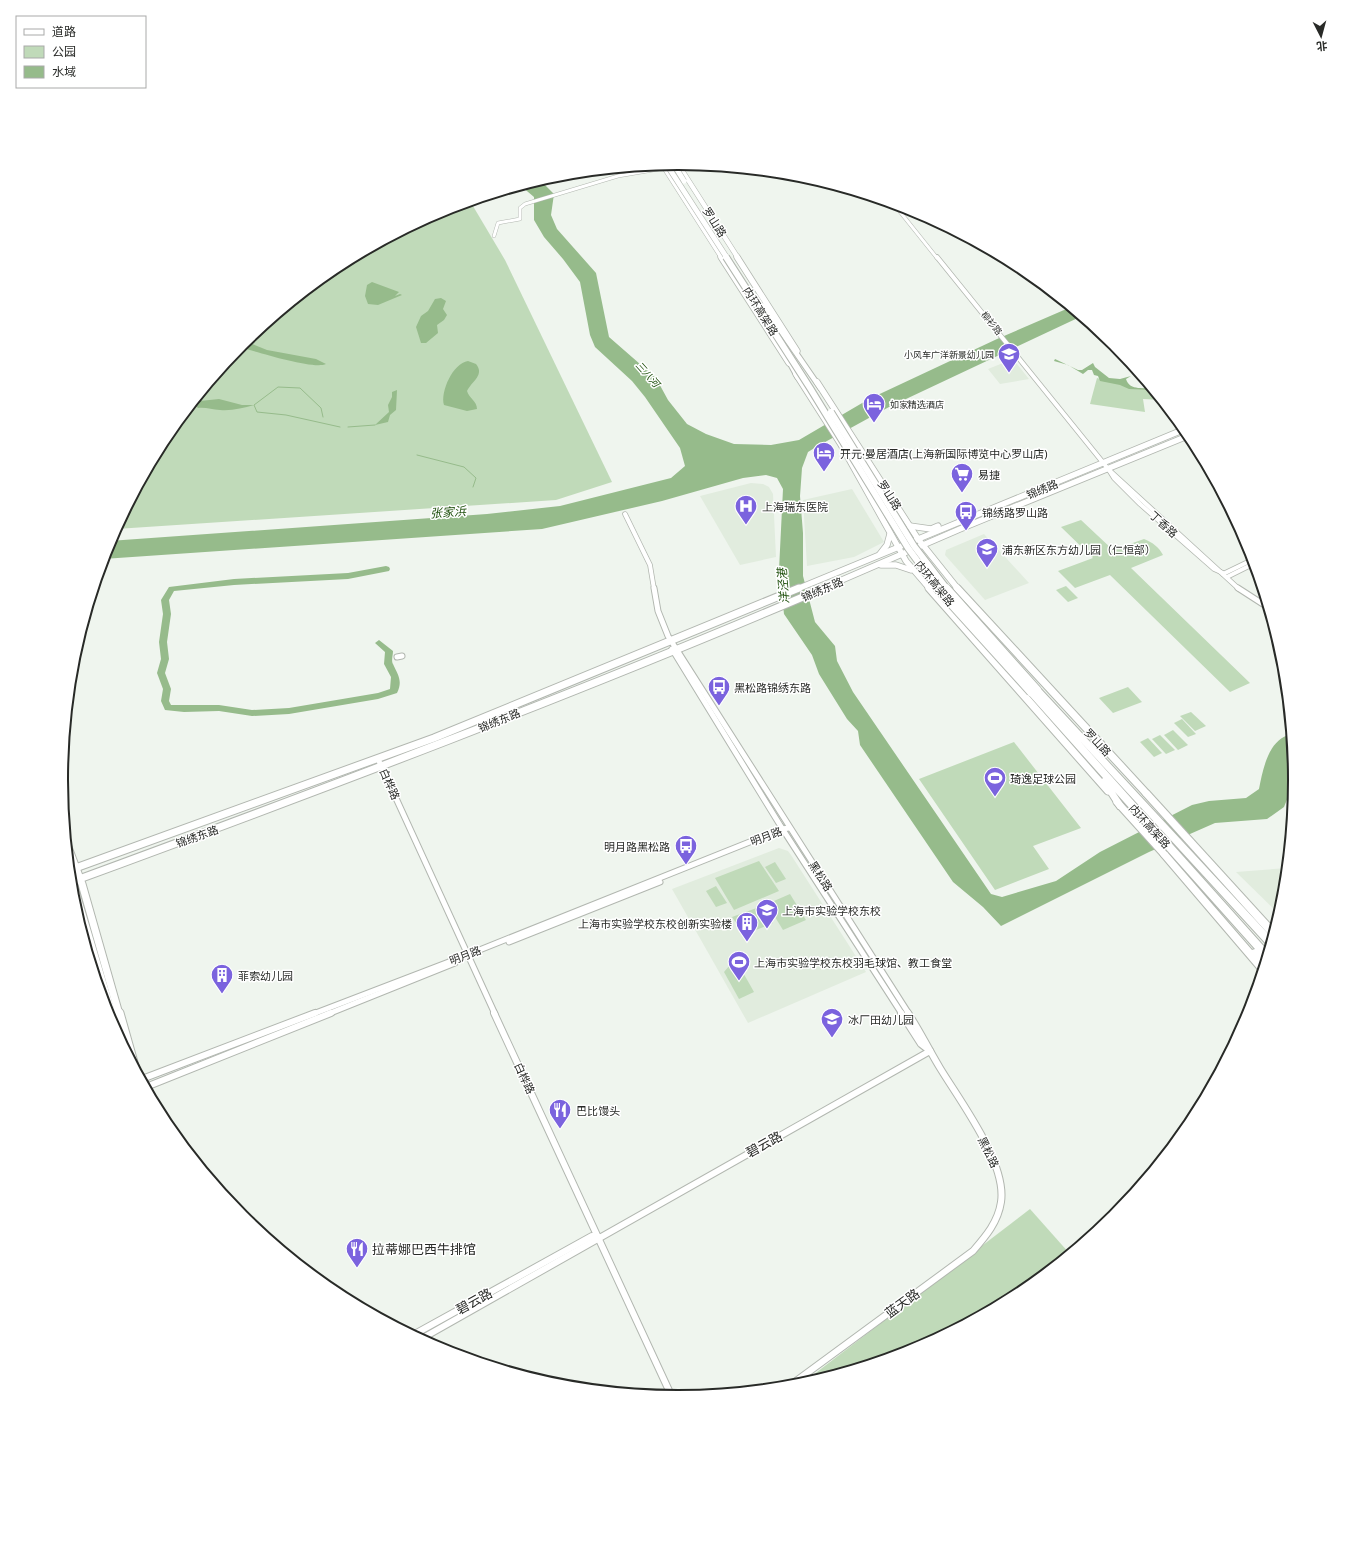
<svg xmlns="http://www.w3.org/2000/svg" width="1357" height="1560" viewBox="0 0 1357 1560" font-family="'Noto Sans','Noto Sans SC',sans-serif">
  <style>
    .built { fill: #e1ecde }
    .green { fill: #c0dab9 }
    .water { fill: #96bb8b }
    .lines { fill: none; stroke-linecap: round; stroke-linejoin: round }
    .stream { stroke: #96bb8b; stroke-width: 1 }
    .river { fill: #96bb8b; fill-rule: evenodd }
    .minor-far3-casing { stroke: #b2b7b0; stroke-width: 4 }
    .minor-far2-casing { stroke: #b2b7b0; stroke-width: 5.5 }
    .minor-far1-casing { stroke: #b2b7b0; stroke-width: 7 }
    .minor-casing { stroke: #b2b7b0; stroke-width: 8 }
    .major-far3-casing { stroke: #b2b7b0; stroke-width: 5.5 }
    .major-far2-casing { stroke: #b2b7b0; stroke-width: 7 }
    .major-far1-casing { stroke: #b2b7b0; stroke-width: 9 }
    .major-casing { stroke: #b2b7b0; stroke-width: 11 }
    .highway-casing { stroke: #b2b7b0; stroke-width: 2 }
    .minor-far3 { stroke: #fff; stroke-width: 3 }
    .minor-far2 { stroke: #fff; stroke-width: 4 }
    .minor-far1 { stroke: #fff; stroke-width: 5 }
    .minor { stroke: #fff; stroke-width: 6 }
    .major-far3 { stroke: #fff; stroke-width: 4.5 }
    .major-far2 { stroke: #fff; stroke-width: 5.5 }
    .major-far1 { stroke: #fff; stroke-width: 7 }
    .major { stroke: #fff; stroke-width: 9 }
    .highway { fill: #fff; fill-rule: evenodd }
    .highway-bridge-far2-casing { stroke: #b2b7b0; stroke-width: 6; stroke-linecap: butt }
    .highway-bridge-far1-casing { stroke: #b2b7b0; stroke-width: 8; stroke-linecap: butt }
    .highway-bridge-casing { stroke: #b2b7b0; stroke-width: 10; stroke-linecap: butt }
    .highway-bridge-far2 { stroke: #fff; stroke-width: 5 }
    .highway-bridge-far1 { stroke: #fff; stroke-width: 6 }
    .highway-bridge { stroke: #fff; stroke-width: 8 }
    .labels { text-anchor: middle; dominant-baseline: central; stroke-width: 3; stroke-linejoin: round; paint-order: stroke }
    .far-street-label { font-size: 9px; fill: #282a27; stroke: #fff }
    .far-poi-label { font-size: 9px; fill: #282a27; stroke: #fff; text-anchor: end }
    .far-water-label { font-size: 10px; font-style: italic; fill: #21520f; stroke: #fff }
    .street-label { font-size: 11px; fill: #282a27; stroke: #fff }
    .poi-label { font-size: 11px; fill: #282a27; stroke: #fff; text-anchor: start }
    .water-label { font-size: 12px; font-style: italic; fill: #21520f; stroke: #fff }
    .near-street-label { font-size: 13px; fill: #282a27; stroke: #fff }
    .near-poi-label { font-size: 13px; fill: #282a27; stroke: #fff; text-anchor: start }
    .rim { fill: none; stroke: #282a27; stroke-width: 2 }
  </style>
  <rect width="100%" height="100%" fill="#eff5ee"/>
  <!-- built -->
  <g class="built">
    <path d="M 1013,359 L 1029,379 L 1000,384 L 988,369 Z"/>
    <path d="M 751,483 L 763,484 L 769,487 L 773,494 L 776,557 L 740,565 L 700,496 Z"/>
    <path d="M 852,489 L 884,542 L 854,557 L 807,566 L 803,500 Z"/>
    <path d="M 984,534 L 1029,583 L 985,600 L 945,555 L 946,550 Z"/>
    <path d="M 779,848 L 788,851 L 791,855 L 866,972 L 748,1023 L 672,889 Z"/>
    <path d="M 1287,868 L 1284,901 L 1280,915 L 1236,872 Z"/>
  </g>
  <!-- green -->
  <g class="green">
    <path d="M 470,201 L 505,260 L 612,482 L 556,500 L 116,529 L 165,437 L 242,343 L 336,266 L 442,209 Z"/>
    <path d="M 1097,378 L 1134,388 L 1152,389 L 1162,400 L 1143,399 L 1145,412 L 1090,404 Z"/>
    <path d="M 1081,520 L 1113,550 L 1144,539 C 1152,542 1159,547 1163,555 L 1131,568 L 1250,683 L 1230,692 L 1110,575 L 1075,588 L 1058,571 L 1093,558 L 1061,527 Z"/>
    <path d="M 1066,586 L 1078,598 L 1068,602 L 1056,590 Z"/>
    <path d="M 1128,687 L 1142,702 L 1113,713 L 1099,698 Z"/>
    <path d="M 1191,712 L 1206,726 L 1195,731 L 1180,716 Z"/>
    <path d="M 1182,719 L 1196,734 L 1188,737 L 1174,723 Z"/>
    <path d="M 1173,730 L 1188,745 L 1178,750 L 1164,735 Z"/>
    <path d="M 1160,735 L 1175,750 L 1166,754 L 1152,739 Z"/>
    <path d="M 1148,738 L 1162,753 L 1154,757 L 1140,742 Z"/>
    <path d="M 1014,742 L 1081,828 L 1033,846 L 1049,869 L 995,890 L 919,779 Z"/>
    <path d="M 759,861 L 779,891 L 734,910 L 715,878 Z"/>
    <path d="M 775,862 L 786,879 L 776,883 L 765,867 Z"/>
    <path d="M 716,886 L 727,903 L 716,907 L 706,891 Z"/>
    <path d="M 790,894 L 806,920 L 783,930 L 767,904 Z"/>
    <path d="M 762,906 L 773,923 L 744,935 L 732,917 Z"/>
    <path d="M 730,965 L 741,969 L 754,992 L 739,999 L 724,972 Z"/>
    <path d="M 1030,1209 L 1070,1254 L 1021,1294 L 915,1351 L 800,1385 Z"/>
  </g>
  <!-- water -->
  <g class="water">
    <path d="M 540,180 L 554,194 L 551,215 L 557,229 L 596,273 L 609,337 L 656,378 L 668,400 L 687,424 L 706,434 L 734,444 L 771,445 L 799,440 L 869,399 L 997,339 L 1071,307 L 1082,316 L 889,407 L 816,447 L 808,452 L 802,468 L 800,496 L 803,533 L 803,576 L 815,622 L 835,646 L 837,661 L 853,692 L 991,894 L 1002,897 L 1056,881 L 1100,852 L 1192,805 L 1209,801 L 1246,798 L 1259,789 C 1263,769 1268,740 1291,734 L 1295,765 L 1290,792 L 1284,807 L 1267,819 L 1215,823 L 1149,852 L 1001,926 L 983,907 L 953,882 L 860,745 L 858,731 L 847,719 L 819,674 L 812,655 L 784,614 L 779,570 L 783,489 L 777,478 L 766,475 L 743,478 L 662,501 L 542,529 L 103,559 L 109,541 L 487,514 L 560,506 L 671,478 L 685,466 L 680,448 L 645,397 L 632,381 L 595,347 L 590,335 L 580,282 L 563,259 L 544,237 L 534,220 L 534,197 L 521,186 Z"/>
    <path d="M 372,282 L 399,292 L 395,296 L 400,294 L 402,295 L 378,305 L 368,304 L 365,296 L 367,285 Z"/>
    <path d="M 441,298 L 446,301 L 443,309 L 447,315 L 444,320 L 437,325 L 438,333 L 426,343 L 421,343 L 416,327 L 421,316 L 428,311 L 435,299 Z"/>
    <path d="M 245,341 L 267,350 L 316,359 L 326,364 C 313,370 255,351 239,347 Z"/>
    <path d="M 1055,359 L 1078,370 L 1082,370 L 1093,363 L 1095,367 L 1109,378 L 1120,379 L 1131,376 L 1126,379 C 1130,392 1145,386 1154,390 L 1129,389 L 1120,385 L 1100,381 L 1098,376 L 1094,375 L 1092,370 L 1088,370 L 1083,374 L 1068,365 L 1054,361 Z"/>
    <path d="M 468,361 L 476,364 C 485,375 472,381 467,391 C 469,398 477,401 477,409 L 467,411 L 444,405 C 440,392 453,363 468,361 Z"/>
    <path d="M 397,390 L 396,410 L 390,415 L 388,422 L 375,425 L 389,412 L 388,405 L 392,397 L 392,392 Z"/>
    <path d="M 219,399 L 242,405 L 254,405 C 243,408 232,411 220,410 C 212,410 206,407 198,408 L 196,406 L 200,401 Z"/>
  </g>
  <g class="lines">
    <!-- stream -->
    <g class="stream">
      <path d="M 323,417 L 321,408 L 300,388 L 278,387 L 254,405 L 257,412 L 286,415 L 340,427"/>
      <path d="M 348,427 L 375,425"/>
      <path d="M 417,455 L 464,467 L 476,478 L 473,487"/>
    </g>
    <!-- river -->
    <path class="river" d="M 386,566 L 389,567 L 390,569 L 389,571 L 348,579 L 234,585 L 174,591 L 169,600 L 171,614 L 167,642 L 169,659 L 165,673 L 171,689 L 169,701 L 171,705 L 219,705 L 252,710 L 289,708 L 378,693 L 390,689 L 391,677 L 384,664 L 385,652 L 375,643 L 379,640 L 393,651 C 393,655 391,661 393,664 C 398,675 403,681 397,693 L 378,699 L 289,714 L 252,716 L 219,711 L 184,712 L 165,710 L 161,701 L 163,689 L 157,673 L 161,659 L 159,642 L 163,614 L 161,600 L 169,587 L 234,579 L 348,573 Z"/>
    <!-- minor-far3 casing -->
    <g class="minor-far3-casing">
      <g id="minor-far3">
        <path d="M 893,203 L 937,258"/>
        <path d="M 494,236 L 498,223 L 520,219 L 520,208 L 525,204 L 618,176 L 665,168"/>
      </g>
    </g>
    <!-- minor-far2 casing -->
    <g class="minor-far2-casing">
      <g id="minor-far2">
        <path d="M 937,257 L 1109,470 L 1239,589"/>
        <path d="M 1109,470 L 1114,478 L 1140,504 L 1214,569 L 1223,573"/>
        <path d="M 625,514 L 650,565 L 654,589"/>
        <path d="M 1223,574 L 1254,559"/>
        <path d="M 1227,577 L 1255,563"/>
      </g>
    </g>
    <!-- minor-far1 casing -->
    <g class="minor-far1-casing">
      <g id="minor-far1">
        <path d="M 654,588 L 658,611 L 668,636 L 909,1014"/>
        <path d="M 1238,588 L 1269,608"/>
        <path d="M 672,649 L 780,825 L 902,1014"/>
        <path d="M 397,657 L 402,656"/>
        <path d="M 378,759 L 495,1014"/>
        <path d="M 509,942 L 660,882"/>
        <path d="M 313,1014 L 467,955 L 782,829 L 789,828"/>
        <path d="M 328,1014 L 455,963"/>
      </g>
    </g>
    <!-- minor casing -->
    <g class="minor-casing">
      <g id="minor">
        <path d="M 494,1013 L 672,1397"/>
        <path d="M 901,1013 L 921,1044 L 930,1051"/>
        <path d="M 142,1079 L 315,1013"/>
        <path d="M 146,1087 L 331,1013"/>
        <path d="M 413,1335 L 592,1236 L 599,1237"/>
        <path d="M 421,1339 L 930,1051"/>
        <path d="M 788,1387 L 973,1251 C 986,1236 998,1222 1001,1202 C 1007,1163 960,1101 940,1068 C 929,1050 920,1031 908,1013"/>
      </g>
    </g>
    <!-- major-far3 casing -->
    <g class="major-far3-casing">
      <g id="major-far3">
        <path d="M 680,163 L 683,172 L 738,258"/>
        <path d="M 662,164 L 722,258"/>
        <path d="M 679,169 L 708,165"/>
      </g>
    </g>
    <!-- major-far2 casing -->
    <g class="major-far2-casing">
      <g id="major-far2">
        <path d="M 721,257 L 789,363"/>
        <path d="M 737,257 L 797,351"/>
        <path d="M 796,374 L 840,443 L 906,561 L 930,589"/>
        <path d="M 817,382 L 918,539 L 958,589"/>
        <path d="M 910,526 L 931,529 L 938,526"/>
        <path d="M 880,554 L 887,545 L 890,534"/>
        <path d="M 881,565 L 896,565 L 911,570"/>
        <path d="M 797,589 L 1185,429"/>
        <path d="M 821,589 L 960,529 L 1190,435"/>
      </g>
    </g>
    <!-- major-far1 casing -->
    <g class="major-far1-casing">
      <g id="major-far1">
        <path d="M 929,588 L 1108,791"/>
        <path d="M 957,588 L 1146,793"/>
        <path d="M 1117,802 L 1164,854"/>
        <path d="M 68,847 L 82,884 L 119,1014"/>
        <path d="M 70,870 L 434,738 L 799,588"/>
        <path d="M 70,874 L 112,1014"/>
        <path d="M 71,882 C 324,789 576,694 824,588"/>
      </g>
    </g>
    <!-- major casing -->
    <g class="major-casing">
      <g id="major">
        <path d="M 111,1013 L 117,1032"/>
        <path d="M 119,1013 L 134,1066"/>
      </g>
    </g>
    <!-- highway casing -->
    <g class="highway-casing">
      <g id="highway">
        <path d="M 763,303 L 765,304 L 823,388 L 823,390 L 819,390 L 760,305 Z"/>
        <path d="M 787,355 L 790,357 L 802,379 L 801,380 L 799,381 L 796,379 L 784,357 Z"/>
        <path d="M 1037,687 L 1040,688 L 1273,939 L 1270,946 L 1268,946 L 1079,740 L 1269,952 L 1262,973 L 1260,972 L 1161,856 L 1160,854 L 1161,852 L 1167,852 L 1252,950 L 1255,949 L 1115,792 L 1125,807 L 1124,809 L 1118,809 L 1100,781 L 1103,778 L 1028,694 L 1027,692 L 1028,690 L 1033,690 Z"/>
        <path d="M 1146,790 L 1149,791 L 1275,929 L 1273,937 L 1271,937 L 1143,795 L 1142,793 L 1143,791 Z"/>
      </g>
    </g>
    <!-- minor-far3 -->
    <use href="#minor-far3" class="minor-far3"/>
    <!-- minor-far2 -->
    <use href="#minor-far2" class="minor-far2"/>
    <!-- minor-far1 -->
    <use href="#minor-far1" class="minor-far1"/>
    <!-- minor -->
    <use href="#minor" class="minor"/>
    <!-- major-far3 -->
    <use href="#major-far3" class="major-far3"/>
    <!-- major-far2 -->
    <use href="#major-far2" class="major-far2"/>
    <!-- major-far1 -->
    <use href="#major-far1" class="major-far1"/>
    <!-- major -->
    <use href="#major" class="major"/>
    <!-- highway -->
    <use href="#highway" class="highway"/>
    <!-- highway-bridge-far2 casing -->
    <g class="highway-bridge-far2-casing">
      <g id="highway-bridge-far2">
        <path d="M 673,163 L 684,181"/>
        <path d="M 667,165 L 727,258"/>
      </g>
    </g>
    <!-- highway-bridge-far1 casing -->
    <g class="highway-bridge-far1-casing">
      <g id="highway-bridge-far1">
        <path d="M 726,257 L 810,388 L 908,548 L 938,589"/>
        <path d="M 831,412 L 914,546 L 947,589"/>
      </g>
    </g>
    <!-- highway-bridge casing -->
    <g class="highway-bridge-casing">
      <g id="highway-bridge">
        <path d="M 937,588 L 1031,692"/>
        <path d="M 946,588 L 1037,690"/>
      </g>
    </g>
    <!-- highway-bridge-far2 -->
    <use href="#highway-bridge-far2" class="highway-bridge-far2"/>
    <!-- highway-bridge-far1 -->
    <use href="#highway-bridge-far1" class="highway-bridge-far1"/>
    <!-- highway-bridge -->
    <use href="#highway-bridge" class="highway-bridge"/>
  </g>
  <!-- icons -->
  <defs>
    <g id="school-pin" transform="scale(1.15)"><path d="M0 17L-7.5 6A9.5 9.5 0 1 1 7.5 6Z" fill="#7b63de" stroke="#fff"/><path d="M0-5L7-2L0 1L-7-2ZM-4 1L0 2.5L4 1V4Q0 6-4 4Z" fill="#fff"/></g>
    <g id="hotel-pin" transform="scale(1.15)"><path d="M0 17L-7.5 6A9.5 9.5 0 1 1 7.5 6Z" fill="#7b63de" stroke="#fff"/><path d="M-6-4.5h1.5V1H6V5H4.5V3h-9V5H-6ZM-4 0a1.8 1.8 0 1 1 3.6 0ZM.5 0V-2.5h3Q6-2.5 6 0Z" fill="#fff"/></g>
    <g id="supermarket-pin" transform="scale(1.15)"><path d="M0 17L-7.5 6A9.5 9.5 0 1 1 7.5 6Z" fill="#7b63de" stroke="#fff"/><path d="M-6-5.5h2.5l.6 2H6L4.5 2H-2.5L-4.4-4H-6ZM-1.5 3.2a1.3 1.3 0 1 0 .1 0ZM3 3.2a1.3 1.3 0 1 0 .1 0Z" fill="#fff"/></g>
    <g id="hospital-pin" transform="scale(1.15)"><path d="M0 17L-7.5 6A9.5 9.5 0 1 1 7.5 6Z" fill="#7b63de" stroke="#fff"/><path d="M-5-5h3v3.5h4V-5h3V5h-3V1.5h-4V5h-3Z" fill="#fff"/></g>
    <g id="bus-pin" transform="scale(1.15)"><path d="M0 17L-7.5 6A9.5 9.5 0 1 1 7.5 6Z" fill="#7b63de" stroke="#fff"/><path d="M-5-6H5V4H4V6H2V4H-2V6H-4V4H-5ZM-3.5-4V0h7V-4ZM-3.5 1.2v1.5H-2V1.2ZM2 1.2v1.5H3.5V1.2Z" fill="#fff"/></g>
    <g id="stadium-pin" transform="scale(1.15)"><path d="M0 17L-7.5 6A9.5 9.5 0 1 1 7.5 6Z" fill="#7b63de" stroke="#fff"/><path d="M0-5a6.5 5 0 1 0 0 10a6.5 5 0 1 0 0-10ZM-3.5-1.8h7v3.6h-7Z" fill="#fff"/></g>
    <g id="building-pin" transform="scale(1.15)"><path d="M0 17L-7.5 6A9.5 9.5 0 1 1 7.5 6Z" fill="#7b63de" stroke="#fff"/><path d="M-4-6H4V6H1V3H-1V6H-4ZM-2.5-4.3h1.7v1.8h-1.7ZM.8-4.3h1.7v1.8H.8ZM-2.5-1h1.7V.8h-1.7ZM.8-1h1.7V.8H.8Z" fill="#fff"/></g>
    <g id="restaurant-pin" transform="scale(1.15)"><path d="M0 17L-7.5 6A9.5 9.5 0 1 1 7.5 6Z" fill="#7b63de" stroke="#fff"/><path d="M-5-6h1v4h1v-4h1v4h1v-4h1v5L-1.5 .5V6h-2V.5L-5-1ZM5-6V6H3V1.5H1.5Q1.5-4 5-6Z" fill="#fff"/></g>
  </defs>
  <g fill-rule="evenodd">
    <use href="#school-pin" x="1009" y="354"/>
    <use href="#hotel-pin" x="874" y="404"/>
    <use href="#hotel-pin" x="824" y="453"/>
    <use href="#supermarket-pin" x="962" y="474"/>
    <use href="#hospital-pin" x="746" y="506"/>
    <use href="#bus-pin" x="966" y="512"/>
    <use href="#school-pin" x="987" y="549"/>
    <use href="#bus-pin" x="719" y="687"/>
    <use href="#stadium-pin" x="995" y="778"/>
    <use href="#bus-pin" x="686" y="846"/>
    <use href="#school-pin" x="767" y="910"/>
    <use href="#building-pin" x="747" y="923"/>
    <use href="#stadium-pin" x="739" y="962"/>
    <use href="#building-pin" x="222" y="975"/>
    <use href="#school-pin" x="832" y="1019"/>
    <use href="#restaurant-pin" x="560" y="1110"/>
    <use href="#restaurant-pin" x="357" y="1249"/>
  </g>
  <g class="labels">
    <!-- far-street labels -->
    <g class="far-street-label">
      <text transform="translate(992 323) rotate(51)">柳衫路</text>
    </g>
    <!-- far-poi labels -->
    <g class="far-poi-label">
      <text x="994" y="354">小风车广洋新景幼儿园</text>
      <text x="890" y="404" text-anchor="start">如家精选酒店</text>
    </g>
    <!-- far-water labels -->
    <g class="far-water-label">
      <text transform="translate(648 374) rotate(48)">三八河</text>
    </g>
    <!-- street labels -->
    <g class="street-label">
      <text transform="translate(715 222) rotate(57)">罗山路</text>
      <text transform="translate(761 311) rotate(58)">内环高架路</text>
      <text transform="translate(1042 489) rotate(-22)">锦绣路</text>
      <text transform="translate(890 495) rotate(57)">罗山路</text>
      <text transform="translate(1164 524) rotate(42)">丁香路</text>
      <text transform="translate(935 583) rotate(51)">内环高架路</text>
      <text transform="translate(822 589) rotate(-23)">锦绣东路</text>
      <text transform="translate(499 720) rotate(-22)">锦绣东路</text>
      <text transform="translate(1098 742) rotate(47)">罗山路</text>
      <text transform="translate(390 784) rotate(66)">白桦路</text>
      <text transform="translate(1150 826) rotate(48)">内环高架路</text>
      <text transform="translate(197 836) rotate(-20)">锦绣东路</text>
      <text transform="translate(766 836) rotate(-21)">明月路</text>
      <text transform="translate(821 876) rotate(57)">黑松路</text>
      <text transform="translate(465 955) rotate(-21)">明月路</text>
      <text transform="translate(525 1078) rotate(65)">白桦路</text>
      <text transform="translate(989 1152) rotate(64)">黑松路</text>
    </g>
    <!-- poi labels -->
    <g class="poi-label">
      <text x="840" y="453">开元·曼居酒店(上海新国际博览中心罗山店)</text>
      <text x="978" y="474">易捷</text>
      <text x="762" y="506">上海瑞东医院</text>
      <text x="982" y="512">锦绣路罗山路</text>
      <text x="1002" y="549">浦东新区东方幼儿园（仁恒部）</text>
      <text x="734" y="687">黑松路锦绣东路</text>
      <text x="1010" y="778">琦逸足球公园</text>
      <text x="670" y="846" text-anchor="end">明月路黑松路</text>
      <text x="782" y="910">上海市实验学校东校</text>
      <text x="732" y="923" text-anchor="end">上海市实验学校东校创新实验楼</text>
      <text x="754" y="962">上海市实验学校东校羽毛球馆、教工食堂</text>
      <text x="238" y="975">菲索幼儿园</text>
      <text x="848" y="1019">冰厂田幼儿园</text>
      <text x="576" y="1110">巴比馒头</text>
    </g>
    <!-- water labels -->
    <g class="water-label">
      <text transform="translate(448 512) rotate(-4)">张家浜</text>
      <text transform="translate(783 586) rotate(-95)">洋泾港</text>
    </g>
    <!-- near-street labels -->
    <g class="near-street-label">
      <text transform="translate(764 1144) rotate(-29)">碧云路</text>
      <text transform="translate(474 1301) rotate(-29)">碧云路</text>
      <text transform="translate(902 1303) rotate(-36)">蓝天路</text>
    </g>
    <!-- near-poi labels -->
    <g class="near-poi-label">
      <text x="372" y="1249">拉蒂娜巴西牛排馆</text>
    </g>
  </g>
  <!-- crop -->
  <path d="M0 0H1357V1560H0ZM68 780a610 610 0 1 1 1220 0a610 610 0 1 1-1220 0Z" fill="#fff" fill-rule="evenodd"/>
  <path class="rim" d="M68 780a610 610 0 1 1 1220 0a610 610 0 1 1-1220 0Z"/>
  <!-- legend -->
  <rect x="16" y="16" width="130" height="72" fill="#ffffff" stroke="#a9aaa9"/>
  <rect x="24" y="29" width="20" height="6" fill="#ffffff" stroke="#a9aaa9"/>
  <text x="52" y="36" font-size="12" fill="#282a27">道路</text>
  <rect x="24" y="46" width="20" height="12" fill="#c0dab9" stroke="#a9aaa9"/>
  <text x="52" y="56" font-size="12" fill="#282a27">公园</text>
  <rect x="24" y="66" width="20" height="12" fill="#96bb8b" stroke="#a9aaa9"/>
  <text x="52" y="76" font-size="12" fill="#282a27">水域</text>
  <!-- north arrow -->
  <g transform="translate(1321 36) rotate(174)" stroke="#ffffff" stroke-width="3" paint-order="stroke">
  <path d="M0-3L7 15L0 10L-7 15Z" fill="#282a27"/>
  <text y="-6" font-size="11" font-weight="bold" text-anchor="middle" fill="#282a27">北</text>
  </g>
</svg>
